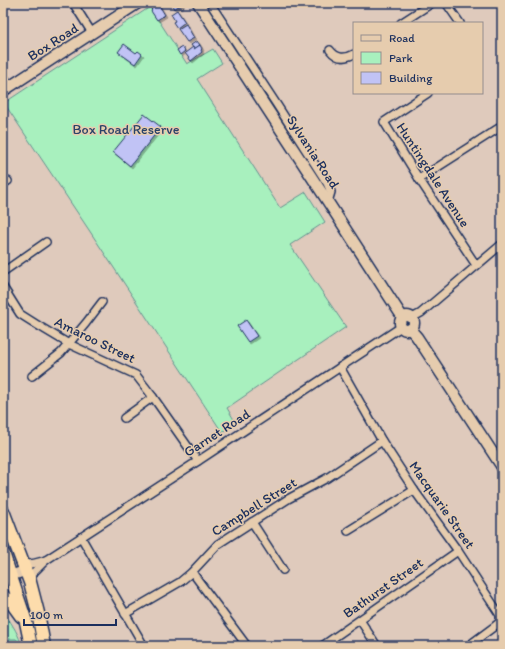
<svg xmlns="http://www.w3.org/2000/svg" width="505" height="649" viewBox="0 0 505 649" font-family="Itim,sans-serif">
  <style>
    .green { fill: #a8f0be; stroke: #62908e }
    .forest { fill: url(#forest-crowns); stroke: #62908e }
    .building { fill: #c1c3f5; stroke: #1b2f5e; filter: url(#shadow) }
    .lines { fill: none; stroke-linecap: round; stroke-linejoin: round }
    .street-casing { stroke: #1b2f5e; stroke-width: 10 }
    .secondary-casing { stroke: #1b2f5e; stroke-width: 13 }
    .highway-casing { stroke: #1b2f5e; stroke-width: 15 }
    .street { stroke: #e6ccae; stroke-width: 7 }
    .secondary { stroke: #e6ccae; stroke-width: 10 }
    .highway { stroke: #fddcac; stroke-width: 12 }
    .labels { text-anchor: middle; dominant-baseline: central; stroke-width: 3; stroke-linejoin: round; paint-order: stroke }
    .street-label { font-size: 14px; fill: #1b2f5e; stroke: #e6ccae }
    .park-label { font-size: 14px; fill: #294268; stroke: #e6ccae }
  </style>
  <defs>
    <pattern id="forest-crowns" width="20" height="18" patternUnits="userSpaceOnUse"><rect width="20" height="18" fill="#a8f0be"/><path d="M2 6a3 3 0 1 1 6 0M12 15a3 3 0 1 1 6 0" fill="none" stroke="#90cea6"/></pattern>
    <filter id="shadow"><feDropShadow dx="2" dy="2" stdDeviation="0" flood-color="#0004"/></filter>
  </defs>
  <rect width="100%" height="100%" fill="#dfcabc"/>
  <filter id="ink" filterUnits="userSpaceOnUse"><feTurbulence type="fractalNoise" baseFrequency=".025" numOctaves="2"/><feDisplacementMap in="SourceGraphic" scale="8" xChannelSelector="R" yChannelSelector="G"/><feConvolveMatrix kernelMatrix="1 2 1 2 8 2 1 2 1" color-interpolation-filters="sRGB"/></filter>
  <g filter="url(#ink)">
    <!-- green -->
    <g class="green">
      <path d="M 150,7 L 187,64 L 213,49 L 222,63 L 197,79 L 280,208 L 306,192 L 325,222 L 290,245 L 346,327 L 227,408 L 236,423 L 222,432 L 89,230 L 4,103 Z"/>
      <path d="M 3,639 L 16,639 L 21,643 L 20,646 L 3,646 Z"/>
    </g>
    <!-- forest -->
    <path class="forest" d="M 3,611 C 10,621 17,631 21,643 L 16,639 L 3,639 Z"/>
    <!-- building -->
    <g class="building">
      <path d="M 171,3 L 182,3 L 182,5 L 179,7 L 178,6 L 174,9 Z"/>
      <path d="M 157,5 L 158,6 L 159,5 L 165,15 L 157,20 L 151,11 L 152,10 L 151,9 Z"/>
      <path d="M 177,10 L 185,22 L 177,28 L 173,22 L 175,21 L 171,14 Z"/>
      <path d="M 186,24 L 194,38 L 187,42 L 178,29 Z"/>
      <path d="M 197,41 L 200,45 L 194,49 L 191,45 Z"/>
      <path d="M 124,44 L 136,53 L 138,51 L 142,54 L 135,64 L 118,52 Z"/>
      <path d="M 200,45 L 202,49 L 201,50 L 202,52 L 191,61 L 185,53 L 193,47 L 194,49 Z"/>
      <path d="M 182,47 L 185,51 L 180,55 L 177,50 Z"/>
      <path d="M 144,114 L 161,127 L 130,166 L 113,152 Z"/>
      <path d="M 246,320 L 257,336 L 248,342 L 237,326 Z"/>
    </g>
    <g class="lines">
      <!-- street casing -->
      <g class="street-casing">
        <g id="street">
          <path d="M 73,3 L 92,33"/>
          <path d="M 210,3 L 277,105 L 327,183 L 331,192 L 328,202"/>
          <path d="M 446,3 L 460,23"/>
          <path d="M 401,23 L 432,3"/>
          <path d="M 330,50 C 337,59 345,59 354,54"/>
          <path d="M 3,76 L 10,86"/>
          <path d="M 428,93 L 384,122 L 419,179 L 476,265"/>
          <path d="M 419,179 L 502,126"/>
          <path d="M 3,184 L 8,181"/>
          <path d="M 3,272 L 46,242"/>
          <path d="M 3,287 L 20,314 L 39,326 L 69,344 L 136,375 L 153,397 L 198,461"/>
          <path d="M 412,318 L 421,313 L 502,244"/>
          <path d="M 340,367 L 382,441 L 414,490 L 458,551 L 500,615 L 500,622 L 495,626 L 468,646"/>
          <path d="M 32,376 L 61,353 L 86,323 L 102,302"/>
          <path d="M 124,418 L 153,397"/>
          <path d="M 252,522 L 283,570"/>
          <path d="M 348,531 L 414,490"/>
          <path d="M 81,537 L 144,646"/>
          <path d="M 23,563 C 31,566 38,562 46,560"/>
          <path d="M 192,572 L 247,646"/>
          <path d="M 30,582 L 34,572 L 46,560 L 198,461 L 401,327"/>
          <path d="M 125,614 L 180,582 L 192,572 L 218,544 L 288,499 L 327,478 L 382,441"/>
          <path d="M 360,620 L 377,646"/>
          <path d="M 322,646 L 458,551"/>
        </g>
      </g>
      <!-- secondary casing -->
      <g class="secondary-casing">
        <g id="secondary">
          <path d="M 198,3 L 328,202 L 403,318"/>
          <path d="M 3,91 L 138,3"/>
          <circle cx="407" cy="323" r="7"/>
          <path d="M 410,329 L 417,337 L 502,467"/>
          <path d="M 3,578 L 25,571"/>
        </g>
      </g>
      <!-- highway casing -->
      <g class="highway-casing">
        <g id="highway">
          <path d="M 3,511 L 30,582 L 38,613 L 44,646"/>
          <path d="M 3,553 L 26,622 L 31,646"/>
          <path d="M 3,596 L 13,605 L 21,616"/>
        </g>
      </g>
      <!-- street -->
      <use href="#street" class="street"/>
      <!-- secondary -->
      <use href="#secondary" class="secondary"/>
      <!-- highway -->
      <use href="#highway" class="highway"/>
    </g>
  </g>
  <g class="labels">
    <!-- street labels -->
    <g class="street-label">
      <text transform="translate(53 42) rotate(-33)">Box Road</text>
      <text transform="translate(313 152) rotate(57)">Sylvania Road</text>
      <text transform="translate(433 175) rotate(57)">Huntingdale Avenue</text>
      <text transform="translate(95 340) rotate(26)">Amaroo Street</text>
      <text transform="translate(217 433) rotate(-33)">Garnet Road</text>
      <text transform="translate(442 505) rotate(55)">Macquarie Street</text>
      <text transform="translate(254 507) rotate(-32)">Campbell Street</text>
      <text transform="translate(383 588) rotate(-35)">Bathurst Street</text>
    </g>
    <!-- park labels -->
    <g class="park-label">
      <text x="126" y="129">Box Road Reserve</text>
    </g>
  </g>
  <!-- margin -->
  <rect width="505" height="649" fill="none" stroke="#e6ccae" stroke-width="16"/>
  <rect x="8" y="8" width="489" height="633" fill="none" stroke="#1b2f5e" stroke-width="1.5" filter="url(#ink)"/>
  <!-- legend -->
  <rect x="353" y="22" width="130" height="72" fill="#e6ccae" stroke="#958d8e"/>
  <rect x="361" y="35" width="20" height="6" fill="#e6ccae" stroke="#958d8e"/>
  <text x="389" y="42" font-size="12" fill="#1b2f5e">Road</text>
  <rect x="361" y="52" width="20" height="12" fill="#a8f0be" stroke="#958d8e"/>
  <text x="389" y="62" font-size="12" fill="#1b2f5e">Park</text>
  <rect x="361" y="72" width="20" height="12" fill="#c1c3f5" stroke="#958d8e"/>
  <text x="389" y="82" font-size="12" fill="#1b2f5e">Building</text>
  <!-- scale -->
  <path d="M24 619v6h92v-6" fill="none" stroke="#1b2f5e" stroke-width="2"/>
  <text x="30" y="619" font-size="12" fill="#1b2f5e" stroke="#e6ccae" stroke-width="3" paint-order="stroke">100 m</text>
</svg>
